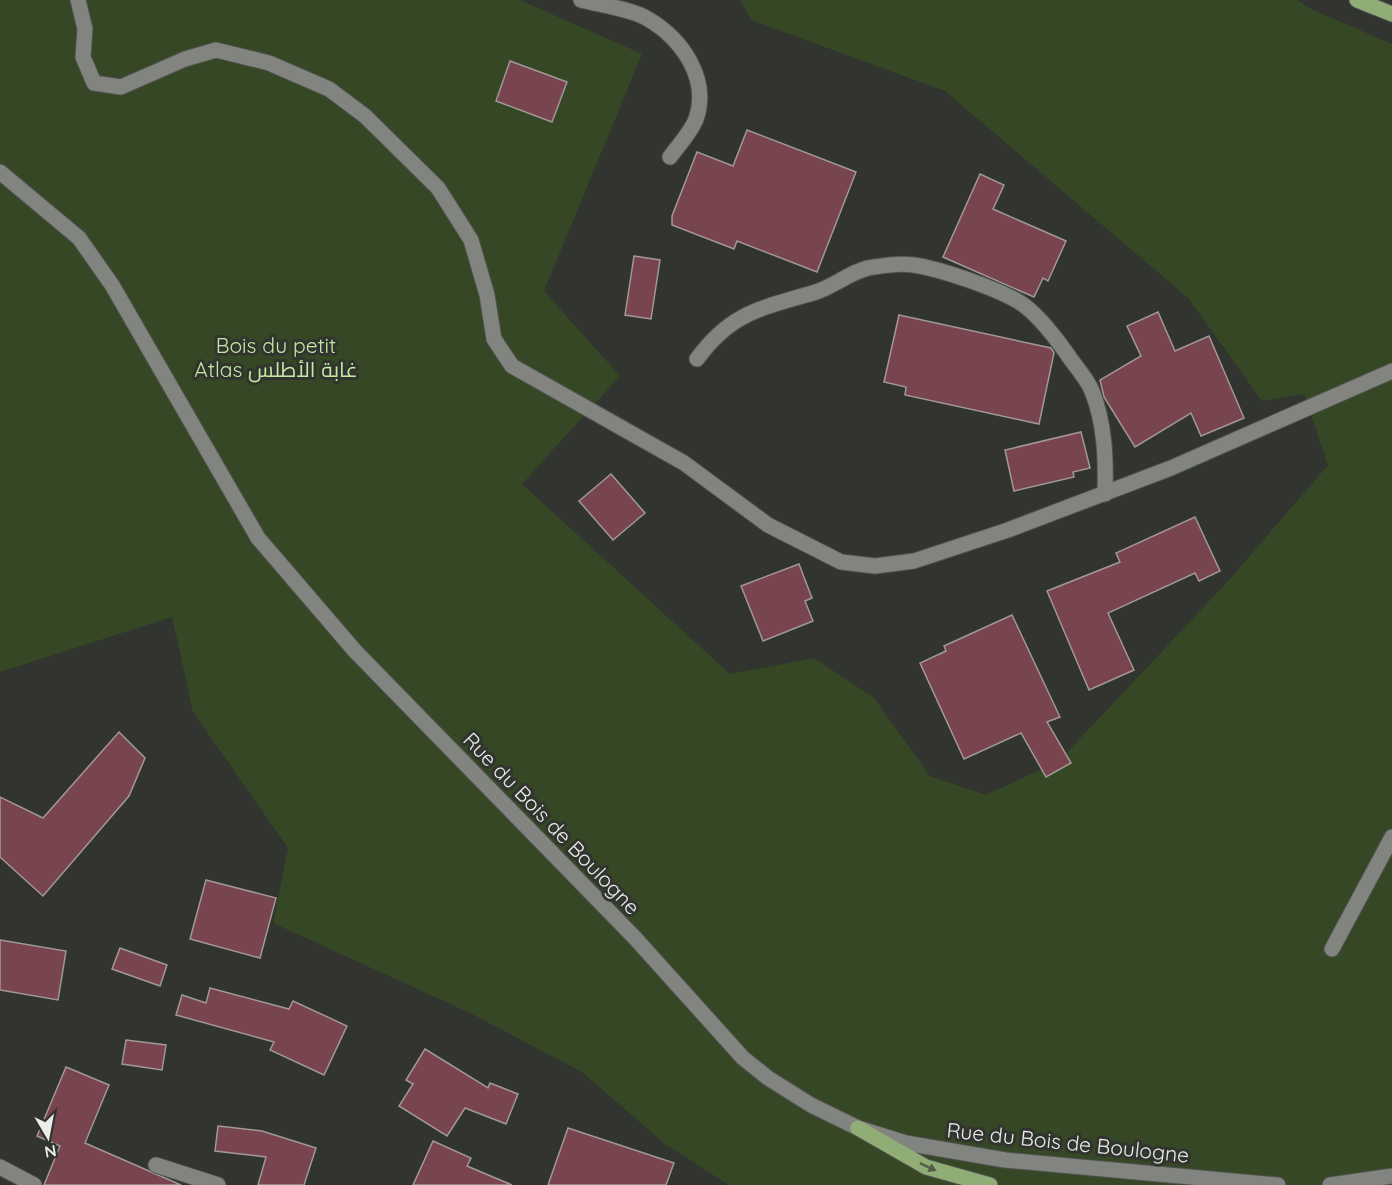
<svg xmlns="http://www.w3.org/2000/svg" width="1392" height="1185" viewBox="0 0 1392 1185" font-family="Quicksand,Cairo,sans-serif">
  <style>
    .green { fill: #364726 }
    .building { fill: #78444d; stroke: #a19899; stroke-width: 1.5 }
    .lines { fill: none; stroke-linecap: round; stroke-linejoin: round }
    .minor-casing { stroke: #50524e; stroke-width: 17 }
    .major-casing { stroke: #50524e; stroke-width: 17 }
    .minor { stroke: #82857f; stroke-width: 15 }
    .major { stroke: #90ad76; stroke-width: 15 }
    .oneway { fill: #525e48 }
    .labels { text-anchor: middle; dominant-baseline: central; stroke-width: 6; stroke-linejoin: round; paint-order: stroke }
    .park-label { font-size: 21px; fill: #c2e9a1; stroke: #31342f }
    .street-label { font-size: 21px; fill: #ebedea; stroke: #31342f }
  </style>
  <rect width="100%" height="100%" fill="#31342f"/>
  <!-- green -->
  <path class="green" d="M 0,0 L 520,0 L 642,54 L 544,291 L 620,376 L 522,484 L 730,674 L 814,658 L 874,698 L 930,776 L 986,795 L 1059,761 L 1229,580 L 1328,465 L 1304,394 L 1262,401 L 1188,298 L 945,91 L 751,20 L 740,0 L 1297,0 L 1311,9 L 1392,44 L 1392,1185 L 729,1185 L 665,1144 L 582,1072 L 470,1013 L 273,923 L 288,848 L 193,712 L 172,617 L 0,672 Z"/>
  <!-- building -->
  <g class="building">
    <path d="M 510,61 L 567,82 L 552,122 L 496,101 Z"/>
    <path d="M 747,130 L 856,172 L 817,272 L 737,241 L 734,249 L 672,225 L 672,216 L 697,152 L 733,166 Z"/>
    <path d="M 980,174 L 1004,185 L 993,209 L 1066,241 L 1048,281 L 1043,278 L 1034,297 L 943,257 Z"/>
    <path d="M 634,256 L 660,260 L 651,319 L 625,315 Z"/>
    <path d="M 1158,312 L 1175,351 L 1209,336 L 1244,418 L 1201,436 L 1191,413 L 1135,447 L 1104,397 L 1100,380 L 1141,356 L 1127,326 Z"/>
    <path d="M 899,315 L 1051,348 L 1054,353 L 1039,424 L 905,395 L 906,387 L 884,382 Z"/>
    <path d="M 1081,432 L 1090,468 L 1073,472 L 1074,477 L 1014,491 L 1005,450 Z"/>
    <path d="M 611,474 L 645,513 L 613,540 L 579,501 Z"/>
    <path d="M 1195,517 L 1220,571 L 1199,581 L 1195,573 L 1108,613 L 1134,670 L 1089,690 L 1047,591 L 1120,562 L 1116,553 Z"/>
    <path d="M 799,564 L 812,598 L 805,601 L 813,621 L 763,641 L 741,586 Z"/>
    <path d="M 1012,615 L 1060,717 L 1047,722 L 1071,763 L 1046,777 L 1021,733 L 964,759 L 920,663 L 946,651 L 944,646 Z"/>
    <path d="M 119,732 L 145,758 L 129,796 L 43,896 L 0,857 L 0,797 L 43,818 Z"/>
    <path d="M 206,880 L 276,898 L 260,958 L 190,939 Z"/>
    <path d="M 0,940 L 66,951 L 58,1000 L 0,990 Z"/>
    <path d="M 120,948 L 167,965 L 160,986 L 112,969 Z"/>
    <path d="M 210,988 L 289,1009 L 293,1001 L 347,1026 L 324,1075 L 270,1050 L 274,1042 L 176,1015 L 182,995 L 206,1003 Z"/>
    <path d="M 126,1040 L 166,1045 L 162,1070 L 122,1064 Z"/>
    <path d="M 425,1049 L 488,1088 L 490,1083 L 518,1094 L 506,1124 L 465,1108 L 447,1136 L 399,1106 L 413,1084 L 406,1080 Z"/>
    <path d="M 66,1067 L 109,1085 L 85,1143 L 181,1185 L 44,1185 L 60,1146 L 37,1136 Z"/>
    <path d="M 218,1126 L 262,1131 L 316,1148 L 304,1185 L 258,1185 L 266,1157 L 215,1151 Z"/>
    <path d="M 568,1128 L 674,1163 L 666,1185 L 548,1185 Z"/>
    <path d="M 433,1141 L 471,1158 L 467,1166 L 512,1185 L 413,1185 Z"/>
  </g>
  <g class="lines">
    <!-- minor casing -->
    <g class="minor-casing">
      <g id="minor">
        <path d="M 78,0 L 85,29 L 83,57 L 94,83 L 121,87 L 185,59 L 216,50 L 269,63 L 329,89 L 365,116 L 438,188 L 471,240 L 487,295 L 494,339 L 512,366 L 684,463 L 768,525 L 841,562 L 875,566 L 914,561 L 1008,530 L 1171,468 L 1392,371"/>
        <path d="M 581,0 C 600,5 632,9 648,19 C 682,39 710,79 696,119 C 691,132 678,146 670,157"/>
        <path d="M 0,172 L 79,238 L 112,285 L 258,538 L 355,651 L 635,938 L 743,1058 L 768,1078 L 811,1105 L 858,1128 L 906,1143 L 1005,1160 L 1278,1185"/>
        <path d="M 697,359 C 732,311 763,308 816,292 C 835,286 854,269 874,267 C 886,265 902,263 914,265 C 940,269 1004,290 1025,306 C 1043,320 1059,342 1072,361 C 1079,370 1088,381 1092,391 C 1105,424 1106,459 1105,494"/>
        <path d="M 1332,949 L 1392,837"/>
        <path d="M 156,1165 L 218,1185"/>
        <path d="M 0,1167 L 34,1185"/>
        <path d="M 1330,1185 L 1392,1176"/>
      </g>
    </g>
    <!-- major casing -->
    <g class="major-casing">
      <g id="major">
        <path d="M 1357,0 L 1392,14"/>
        <path d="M 858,1128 L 926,1167 L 990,1185"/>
      </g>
    </g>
    <!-- minor -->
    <use href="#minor" class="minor"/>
    <!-- major -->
    <use href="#major" class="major"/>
  </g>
  <!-- one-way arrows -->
  <defs><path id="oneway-solid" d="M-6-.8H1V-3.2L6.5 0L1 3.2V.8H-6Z" transform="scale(1.5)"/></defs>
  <use class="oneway" href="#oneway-solid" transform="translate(928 1167) rotate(25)"/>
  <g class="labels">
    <!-- park labels -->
    <g class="park-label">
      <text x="276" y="345">Bois du petit<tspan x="276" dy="24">Atlas غابة الأطلس</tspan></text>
    </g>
    <!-- street labels -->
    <g class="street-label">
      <text transform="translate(552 823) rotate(46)">Rue du Bois de Boulogne</text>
      <text transform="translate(1068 1142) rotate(6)">Rue du Bois de Boulogne</text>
    </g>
  </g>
  <!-- north arrow -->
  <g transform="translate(48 1137) rotate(170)" stroke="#31342f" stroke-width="4.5" paint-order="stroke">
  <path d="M0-4.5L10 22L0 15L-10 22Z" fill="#ebedea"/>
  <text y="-9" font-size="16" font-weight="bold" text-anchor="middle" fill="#ebedea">N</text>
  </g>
</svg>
